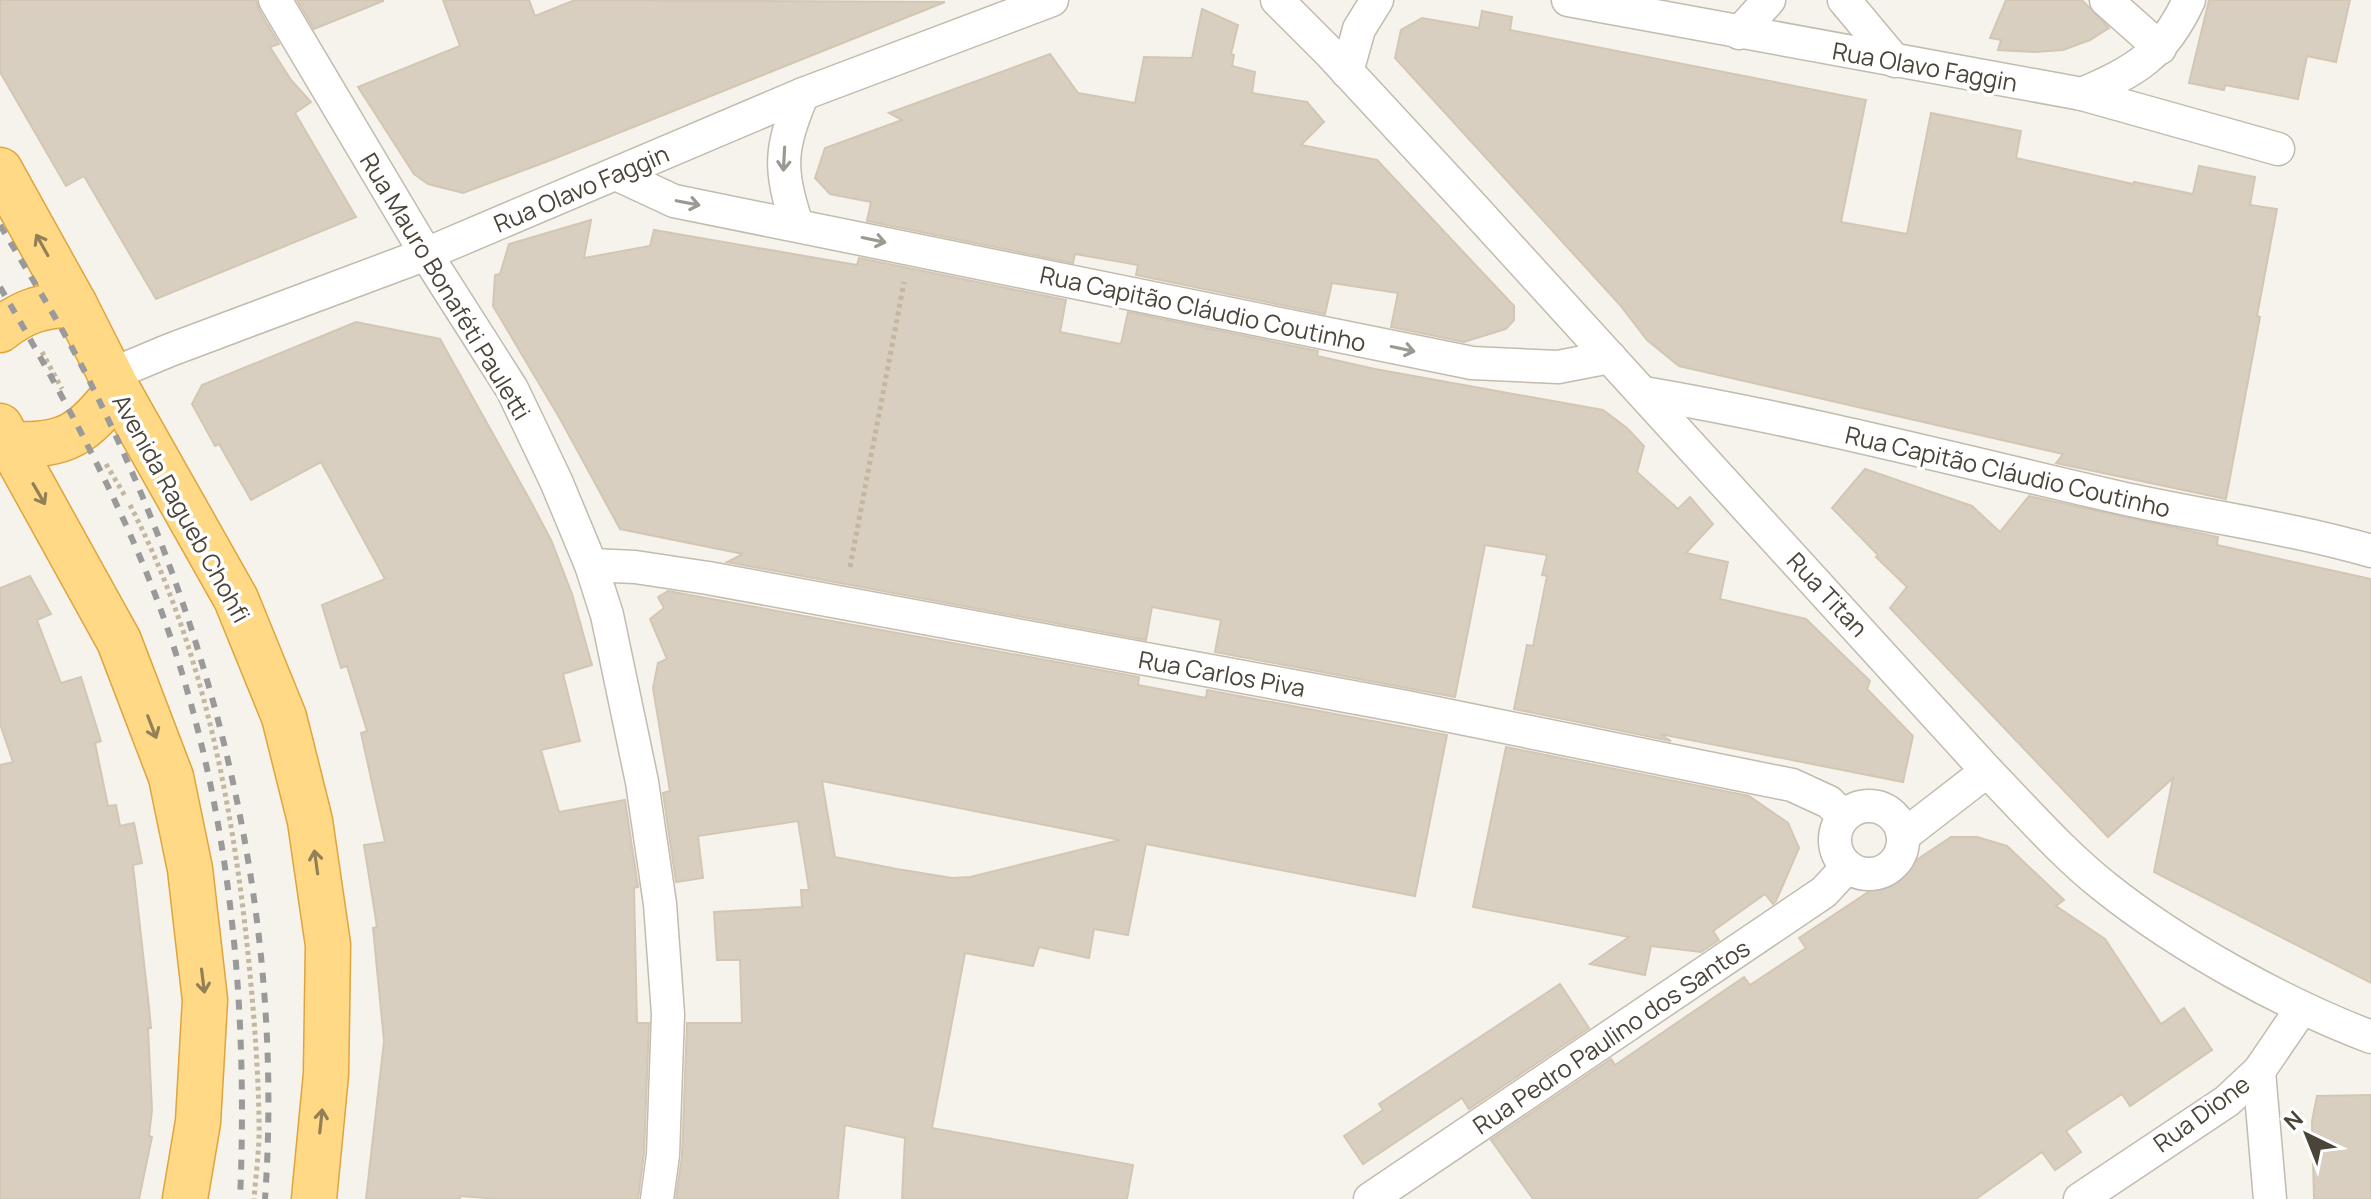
<svg xmlns="http://www.w3.org/2000/svg" width="2371" height="1199" viewBox="0 0 2371 1199" font-family="Manrope,sans-serif">
  <style>
    .building { fill: #d8cfc1; stroke: #d3c7b4; stroke-width: 2; fill-rule: evenodd }
    .lines { fill: none; stroke-linecap: round; stroke-linejoin: round }
    .minor-casing { stroke: #c2bbae; stroke-width: 35 }
    .trunk-casing { stroke: #e0a43c; stroke-width: 47 }
    .path { stroke: #c4b79f; stroke-width: 5; stroke-dasharray: 4 4; stroke-linecap: butt }
    .minor { stroke: #fff; stroke-width: 32 }
    .trunk { stroke: #ffd985; stroke-width: 44 }
    .rail { stroke: #9a9a9a; stroke-width: 6; stroke-dasharray: 10 10; stroke-linecap: butt }
    .oneway { stroke: #9c9892 }
    .oneway2 { stroke: #938057 }
    .labels { text-anchor: middle; dominant-baseline: central; stroke-width: 7; stroke-linejoin: round; paint-order: stroke }
    .street-label { font-size: 24px; fill: #4b4439; stroke: #fff }
  </style>
  <rect width="100%" height="100%" fill="#f6f3ec"/>
  <!-- building -->
  <g class="building">
    <path d="M 0,0 L 256,0 L 259,10 L 279,44 L 270,47 L 291,80 L 311,102 L 295,113 L 356,217 L 156,299 L 84,176 L 66,186 L 0,72 Z"/>
    <path d="M 297,0 L 383,0 L 383,1 L 314,29 Z"/>
    <path d="M 443,0 L 529,0 L 535,16 L 575,0 L 945,2 L 551,160 L 463,193 L 428,184 L 414,174 L 358,87 L 460,46 Z"/>
    <path d="M 2006,0 L 2082,0 L 2109,28 L 2090,40 L 2063,50 L 2035,52 L 1998,50 L 2001,40 L 1990,38 Z"/>
    <path d="M 2209,0 L 2350,0 L 2336,62 L 2307,56 L 2298,99 L 2225,85 L 2224,90 L 2189,83 Z"/>
    <path d="M 1202,9 L 1238,25 L 1231,54 L 1234,55 L 1232,66 L 1255,72 L 1252,93 L 1307,102 L 1324,122 L 1301,145 L 1377,160 L 1514,306 L 1514,320 L 1506,329 L 1464,342 L 1391,327 L 1398,293 L 1332,283 L 1325,314 L 1136,275 L 1138,265 L 1075,254 L 1073,263 L 867,221 L 871,202 L 830,194 L 815,178 L 825,148 L 902,120 L 889,113 L 1050,54 L 1078,93 L 1135,103 L 1144,57 L 1192,58 Z"/>
    <path d="M 1482,11 L 1512,17 L 1510,30 L 1866,100 L 1841,222 L 1907,234 L 1931,113 L 2021,131 L 2016,158 L 2133,184 L 2134,182 L 2193,194 L 2199,166 L 2255,177 L 2250,205 L 2277,209 L 2257,316 L 2260,317 L 2226,499 L 2056,463 L 2063,454 L 1679,366 L 1647,340 L 1620,305 L 1395,58 L 1401,30 L 1422,18 L 1479,28 Z"/>
    <path d="M 591,220 L 584,258 L 650,246 L 654,230 L 857,265 L 859,258 L 1066,300 L 1060,332 L 1121,344 L 1128,312 L 1318,351 L 1317,356 L 1375,369 L 1603,410 L 1627,428 L 1644,446 L 1637,472 L 1678,509 L 1690,497 L 1713,524 L 1686,553 L 1728,562 L 1720,599 L 1806,619 L 1870,681 L 1867,689 L 1913,736 L 1903,782 L 1660,734 L 1671,741 L 1514,709 L 1527,645 L 1533,646 L 1547,576 L 1542,575 L 1547,555 L 1485,545 L 1455,697 L 1215,652 L 1221,620 L 1152,607 L 1146,640 L 727,562 L 743,554 L 620,529 L 559,417 L 493,306 L 495,275 L 500,274 L 509,244 Z"/>
    <path d="M 356,322 L 440,339 L 531,502 L 551,540 L 572,594 L 592,665 L 563,674 L 580,741 L 541,750 L 559,812 L 625,800 L 638,887 L 634,888 L 637,1023 L 649,1023 L 644,1153 L 638,1199 L 499,1199 L 460,1196 L 460,1199 L 366,1199 L 384,1041 L 373,928 L 377,927 L 364,845 L 385,842 L 361,733 L 367,731 L 347,666 L 341,668 L 322,605 L 385,579 L 321,462 L 251,500 L 219,444 L 215,446 L 192,404 L 202,385 Z"/>
    <path d="M 1865,469 L 1972,506 L 2000,532 L 2029,496 L 2218,537 L 2217,545 L 2371,579 L 2371,983 L 2154,872 L 2173,778 L 2108,837 L 1890,608 L 1907,587 L 1876,557 L 1878,555 L 1832,508 Z"/>
    <path d="M 30,576 L 51,614 L 37,620 L 61,683 L 81,677 L 101,741 L 95,743 L 108,806 L 116,805 L 120,826 L 134,823 L 142,863 L 133,865 L 149,1007 L 151,1028 L 148,1028 L 152,1110 L 149,1136 L 152,1137 L 139,1199 L 0,1199 L 0,765 L 13,762 L 0,724 L 0,588 Z"/>
    <path d="M 668,591 L 1139,677 L 1138,685 L 1206,698 L 1207,690 L 1447,735 L 1415,896 L 1146,844 L 1128,935 L 1094,929 L 1089,958 L 1039,947 L 1033,966 L 965,953 L 932,1128 L 1133,1165 L 1127,1199 L 902,1199 L 905,1138 L 845,1125 L 838,1199 L 676,1199 L 682,1156 L 687,1023 L 742,1023 L 740,960 L 717,960 L 714,912 L 802,907 L 801,890 L 809,890 L 798,821 L 698,836 L 703,878 L 676,882 L 663,793 L 670,791 L 653,688 L 658,663 L 667,659 L 650,619 L 664,608 L 658,597 ZM 822,781 L 909,798 L 1120,840 L 970,877 L 952,878 L 897,869 L 835,857 Z"/>
    <path d="M 1506,747 L 1749,796 L 1788,823 L 1799,848 L 1776,901 L 1773,904 L 1765,894 L 1713,931 L 1719,940 L 1701,952 L 1651,946 L 1645,975 L 1590,964 L 1629,937 L 1473,907 Z"/>
    <path d="M 1951,837 L 1977,837 L 2007,846 L 2064,900 L 2056,906 L 2105,939 L 2161,1024 L 2184,1008 L 2212,1050 L 2130,1106 L 2122,1094 L 2066,1131 L 2081,1152 L 2055,1170 L 2042,1152 L 1976,1199 L 1533,1199 L 1491,1140 L 1611,1059 L 1615,1065 L 1744,977 L 1750,985 L 1806,948 L 1799,938 Z"/>
    <path d="M 1560,984 L 1589,1028 L 1469,1109 L 1462,1098 L 1363,1164 L 1344,1136 L 1383,1110 L 1379,1104 Z"/>
    <path d="M 2371,1095 L 2371,1199 L 2314,1199 L 2312,1121 L 2317,1096 Z"/>
  </g>
  <g class="lines">
    <!-- minor casing -->
    <g class="minor-casing">
      <g id="minor">
        <path d="M 275,0 L 426,254 L 512,389 L 556,481 L 591,565 L 607,615 L 642,782 L 660,904 L 668,1014 L 663,1155 L 657,1199"/>
        <path d="M 1277,0 L 1331,54 L 1470,204 L 1987,771 C 2025,810 2062,853 2105,887 C 2179,946 2282,1003 2371,1037"/>
        <path d="M 1568,0 L 2082,94 L 2278,149"/>
        <path d="M 1844,0 L 1895,61"/>
        <path d="M 2106,0 L 2160,48"/>
        <path d="M 1739,33 L 1769,0"/>
        <path d="M 1347,72 L 1359,29 L 1377,0"/>
        <path d="M 2082,94 C 2135,71 2164,55 2189,0"/>
        <path d="M 616,174 L 674,201 L 1472,363 L 1558,367 L 1610,357"/>
        <path d="M 797,224 C 778,170 780,146 803,94"/>
        <path d="M 110,375 L 170,350 L 426,254 L 803,94 L 1052,0"/>
        <path d="M 1644,393 C 1803,420 1960,461 2117,497 C 2201,516 2288,527 2371,551"/>
        <path d="M 591,565 L 635,567 L 708,578 L 1406,707 L 1792,785 L 1829,802 L 1843,816"/>
        <circle cx="1869" cy="840" r="34"/>
        <path d="M 1903,836 L 1987,771"/>
        <path d="M 2259,1071 L 2270,1199"/>
        <path d="M 1370,1199 L 1824,892 L 1847,867"/>
        <path d="M 2080,1199 L 2227,1101 L 2259,1071 L 2302,1008"/>
      </g>
    </g>
    <!-- trunk casing -->
    <g class="trunk-casing">
      <g id="trunk">
        <path d="M 0,170 L 75,305 L 118,390 L 236,599 L 284,717 L 310,821 L 328,945 L 326,1074 L 314,1199"/>
        <path d="M 0,330 C 23,311 46,304 75,305"/>
        <path d="M 0,426 L 119,641 L 171,777 L 190,869 L 205,1000 L 198,1122 L 185,1199"/>
        <path d="M 10,444 C 67,447 83,434 118,390"/>
      </g>
    </g>
    <!-- path -->
    <g class="path">
      <path d="M 42,352 L 62,389"/>
      <path d="M 106,464 L 125,496"/>
      <path d="M 130,505 C 200,640 231,794 247,944 C 253,1002 258,1061 259,1120 C 260,1146 256,1173 254,1199"/>
      <path d="M 850,567 L 904,282"/>
    </g>
    <!-- minor -->
    <use href="#minor" class="minor"/>
    <!-- trunk -->
    <use href="#trunk" class="trunk"/>
    <!-- rail -->
    <g class="rail">
      <path d="M 0,225 C 31,277 63,328 90,382 C 216,634 285,916 265,1199"/>
      <path d="M 0,287 C 56,383 110,481 151,584 C 228,779 249,992 240,1199"/>
    </g>
  </g>
  <!-- one-way arrows -->
  <defs><path id="oneway-shaft" d="M-6 0H5M1.5-3L5.5 0L1.5 3" fill="none" stroke-width="1.6" stroke-linecap="round" stroke-linejoin="round" transform="scale(2)"/></defs>
  <g class="oneway">
    <use href="#oneway-shaft" transform="translate(784 159) rotate(93)"/>
    <use href="#oneway-shaft" transform="translate(688 203) rotate(11)"/>
    <use href="#oneway-shaft" transform="translate(874 240) rotate(12)"/>
    <use href="#oneway-shaft" transform="translate(1403 349) rotate(12)"/>
  </g>
  <g class="oneway2">
    <use href="#oneway-shaft" transform="translate(42 245) rotate(-119)"/>
    <use href="#oneway-shaft" transform="translate(39 494) rotate(60)"/>
    <use href="#oneway-shaft" transform="translate(152 727) rotate(69)"/>
    <use href="#oneway-shaft" transform="translate(316 862) rotate(-98)"/>
    <use href="#oneway-shaft" transform="translate(203 981) rotate(83)"/>
    <use href="#oneway-shaft" transform="translate(321 1121) rotate(-84)"/>
  </g>
  <g class="labels">
    <!-- street labels -->
    <g class="street-label">
      <text transform="translate(1925 66) rotate(10)">Rua Olavo Faggin</text>
      <text transform="translate(581 188) rotate(-23)">Rua Olavo Faggin</text>
      <text transform="translate(446 286) rotate(59)">Rua Mauro Bonaféti Pauletti</text>
      <text transform="translate(1203 308) rotate(12)">Rua Capitão Cláudio Coutinho</text>
      <text transform="translate(2008 471) rotate(13)">Rua Capitão Cláudio Coutinho</text>
      <text transform="translate(182 508) rotate(61)">Avenida Ragueb Chohfi</text>
      <text transform="translate(1828 594) rotate(47)">Rua Titan</text>
      <text transform="translate(1222 673) rotate(10)">Rua Carlos Piva</text>
      <text transform="translate(1611 1036) rotate(-34)">Rua Pedro Paulino dos Santos</text>
      <text transform="translate(2201 1113) rotate(-36)">Rua Dione</text>
    </g>
  </g>
  <!-- north arrow -->
  <g transform="translate(2307 1135) rotate(317)" stroke="#ffffff" stroke-width="6" paint-order="stroke">
  <path d="M0-6L14 30L0 20L-14 30Z" fill="#4b4439"/>
  <text y="-12" font-size="22" font-weight="bold" text-anchor="middle" fill="#4b4439">N</text>
  </g>
</svg>
